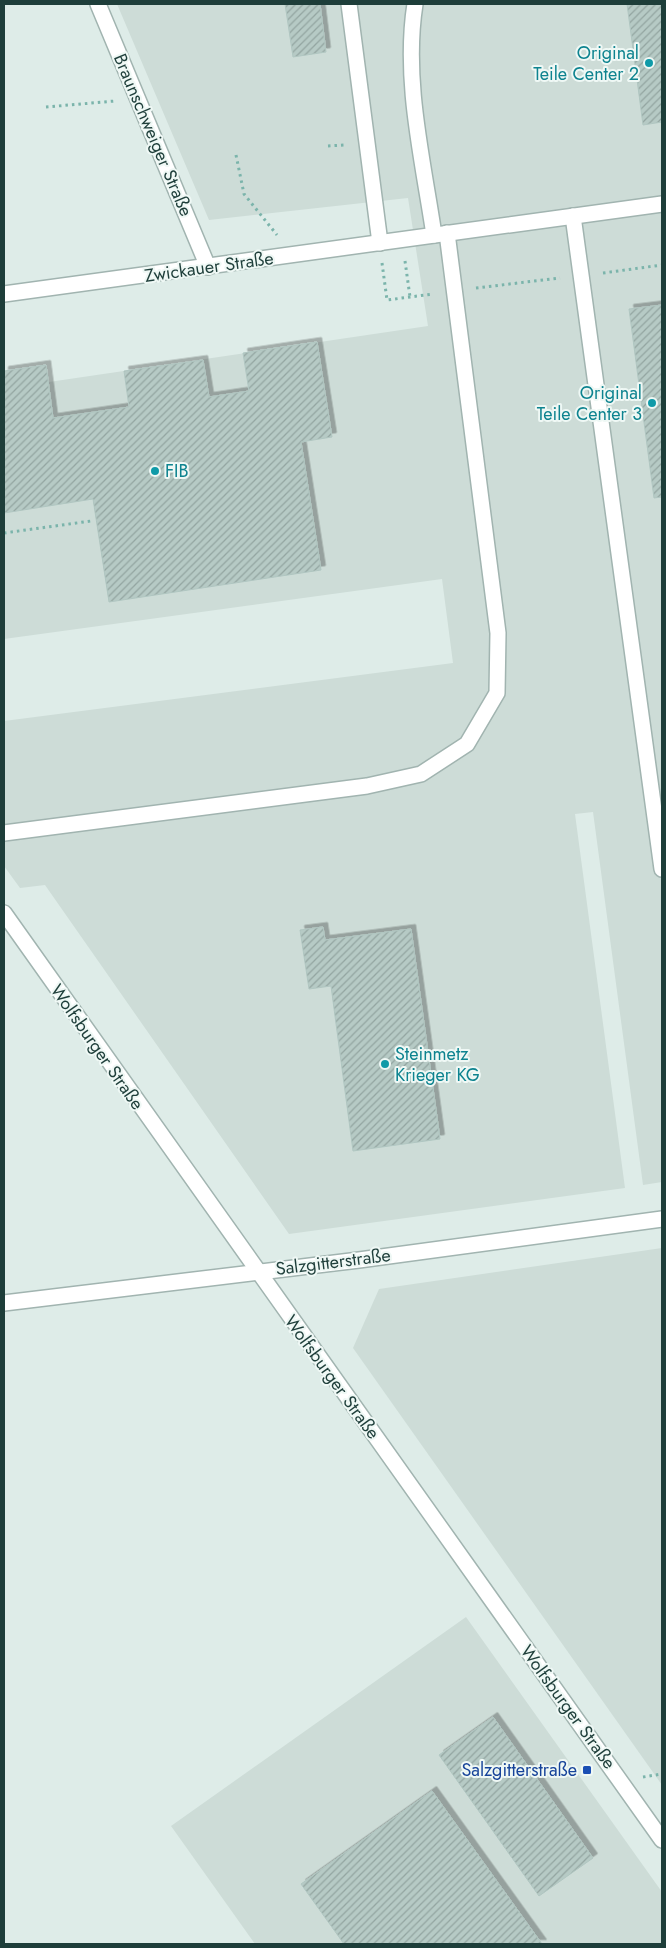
<svg xmlns="http://www.w3.org/2000/svg" width="666" height="1948" viewBox="0 0 666 1948" font-family="Jost,sans-serif">
  <style>
    .built { fill: #cddcd7 }
    .building { fill: url(#building-hatch); stroke: #b0c6c1; filter: url(#shadow) }
    .lines { fill: none; stroke-linecap: round; stroke-linejoin: round }
    .minor-casing { stroke: #a1b4b0; stroke-width: 18 }
    .path { stroke: #7bb4ab; stroke-width: 3; stroke-dasharray: 2.5 4; stroke-linecap: butt }
    .minor { stroke: #fff; stroke-width: 15 }
    .culture-dot { fill: #0f9aa8; stroke: #eff8f5; stroke-width: 2 }
    .transit-dot { fill: #1a4fb4; stroke: #eff8f5; stroke-width: 2 }
    .labels { text-anchor: middle; dominant-baseline: central; stroke-width: 4; stroke-linejoin: round; paint-order: stroke }
    .culture-label { font-size: 18px; fill: #0d838f; stroke: #eff8f5; text-anchor: end }
    .street-label { font-size: 18px; fill: #1e3e3a; stroke: #eff8f5 }
    .transit-label { font-size: 18px; fill: #164399; stroke: #eff8f5; text-anchor: end }
  </style>
  <defs>
    <pattern id="building-hatch" width="6" height="6" patternUnits="userSpaceOnUse" patternTransform="scale(1.25)"><rect width="6" height="6" fill="#b6cac5"/><path d="M-1 1l2-2M0 6l6-6M5 7l2-2" fill="none" stroke="#93a5a1"/></pattern>
    <filter id="shadow"><feDropShadow dx="4.5" dy="-4.5" stdDeviation="0" flood-color="#0004"/></filter>
  </defs>
  <rect width="100%" height="100%" fill="#deece8"/>
  <!-- built -->
  <g class="built">
    <path d="M 117,4 L 662,4 L 662,1182 L 643,1185 L 593,812 L 575,814 L 625,1188 L 289,1234 L 45,885 L 20,888 L 4,866 L 4,721 L 453,663 L 442,579 L 4,639 L 4,371 L 46,365 L 49,382 L 428,326 L 408,198 L 209,220 Z"/>
    <path d="M 662,1248 L 662,1785 L 353,1348 L 379,1289 Z"/>
    <path d="M 466,1617 L 662,1892 L 662,1944 L 255,1944 L 171,1826 Z"/>
  </g>
  <!-- building -->
  <g class="building">
    <path d="M 285,4 L 320,4 L 326,52 L 293,57 Z"/>
    <path d="M 627,4 L 662,4 L 662,122 L 643,125 Z"/>
    <path d="M 662,305 L 662,497 L 654,498 L 629,309 Z"/>
    <path d="M 317,342 L 332,437 L 301,442 L 321,570 L 109,602 L 93,499 L 4,513 L 4,371 L 46,365 L 53,418 L 129,407 L 124,371 L 203,360 L 209,397 L 249,391 L 243,353 Z"/>
    <path d="M 323,927 L 325,940 L 411,929 L 440,1139 L 353,1151 L 331,986 L 309,989 L 300,930 Z"/>
    <path d="M 493,1717 L 593,1858 L 539,1896 L 439,1755 Z"/>
    <path d="M 432,1791 L 542,1944 L 344,1944 L 301,1884 Z"/>
  </g>
  <g class="lines">
    <!-- minor casing -->
    <g class="minor-casing">
      <g id="minor">
        <path d="M 98,4 L 208,267"/>
        <path d="M 349,4 L 380,243"/>
        <path d="M 415,4 C 403,80 423,160 434,235"/>
        <path d="M 573,216 L 662,869"/>
        <path d="M 4,294 L 662,204"/>
        <path d="M 4,833 L 367,786 L 421,774 L 467,744 L 497,693 L 498,633 L 447,233"/>
        <path d="M 4,913 L 662,1840"/>
        <path d="M 4,1303 L 359,1260 L 662,1219"/>
      </g>
    </g>
    <!-- path -->
    <g class="path">
      <path d="M 46,107 L 115,101"/>
      <path d="M 328,146 L 345,145"/>
      <path d="M 236,155 L 244,194 L 277,235"/>
      <path d="M 405,261 L 410,297"/>
      <path d="M 382,263 L 387,300 L 433,294"/>
      <path d="M 603,273 L 662,265"/>
      <path d="M 476,288 L 560,278"/>
      <path d="M 4,533 L 91,521"/>
      <path d="M 643,1777 L 662,1774"/>
    </g>
    <!-- minor -->
    <use href="#minor" class="minor"/>
  </g>
  <!-- markers -->
  <g class="culture-dot">
    <circle cx="649" cy="63" r="5"/>
    <circle cx="652" cy="403" r="5"/>
    <circle cx="155" cy="471" r="5"/>
    <circle cx="385" cy="1064" r="5"/>
  </g>
  <rect class="transit-dot" x="582" y="1765" width="10" height="10" rx="2.5"/>
  <g class="labels">
    <!-- culture labels -->
    <g class="culture-label">
      <text x="639" y="53">Original<tspan x="639" dy="21">Teile Center 2</tspan></text>
      <text x="642" y="393">Original<tspan x="642" dy="21">Teile Center 3</tspan></text>
      <text x="165" y="471" text-anchor="start">FIB</text>
      <text x="395" y="1054" text-anchor="start">Steinmetz<tspan x="395" dy="21">Krieger KG</tspan></text>
    </g>
    <!-- street labels -->
    <g class="street-label">
      <text transform="translate(153 135) rotate(67)">Braunschweiger Straße</text>
      <text transform="translate(209 267) rotate(-8)">Zwickauer Straße</text>
      <text transform="translate(97 1047) rotate(55)">Wolfsburger Straße</text>
      <text transform="translate(333 1262) rotate(-7)">Salzgitterstraße</text>
      <text transform="translate(332 1377) rotate(54)">Wolfsburger Straße</text>
      <text transform="translate(568 1707) rotate(54)">Wolfsburger Straße</text>
    </g>
    <!-- transit labels -->
    <g class="transit-label">
      <text x="577" y="1770">Salzgitterstraße</text>
    </g>
  </g>
  <!-- border -->
  <rect width="666" height="1948" fill="none" stroke="#1e3e3a" stroke-width="10"/>
</svg>
